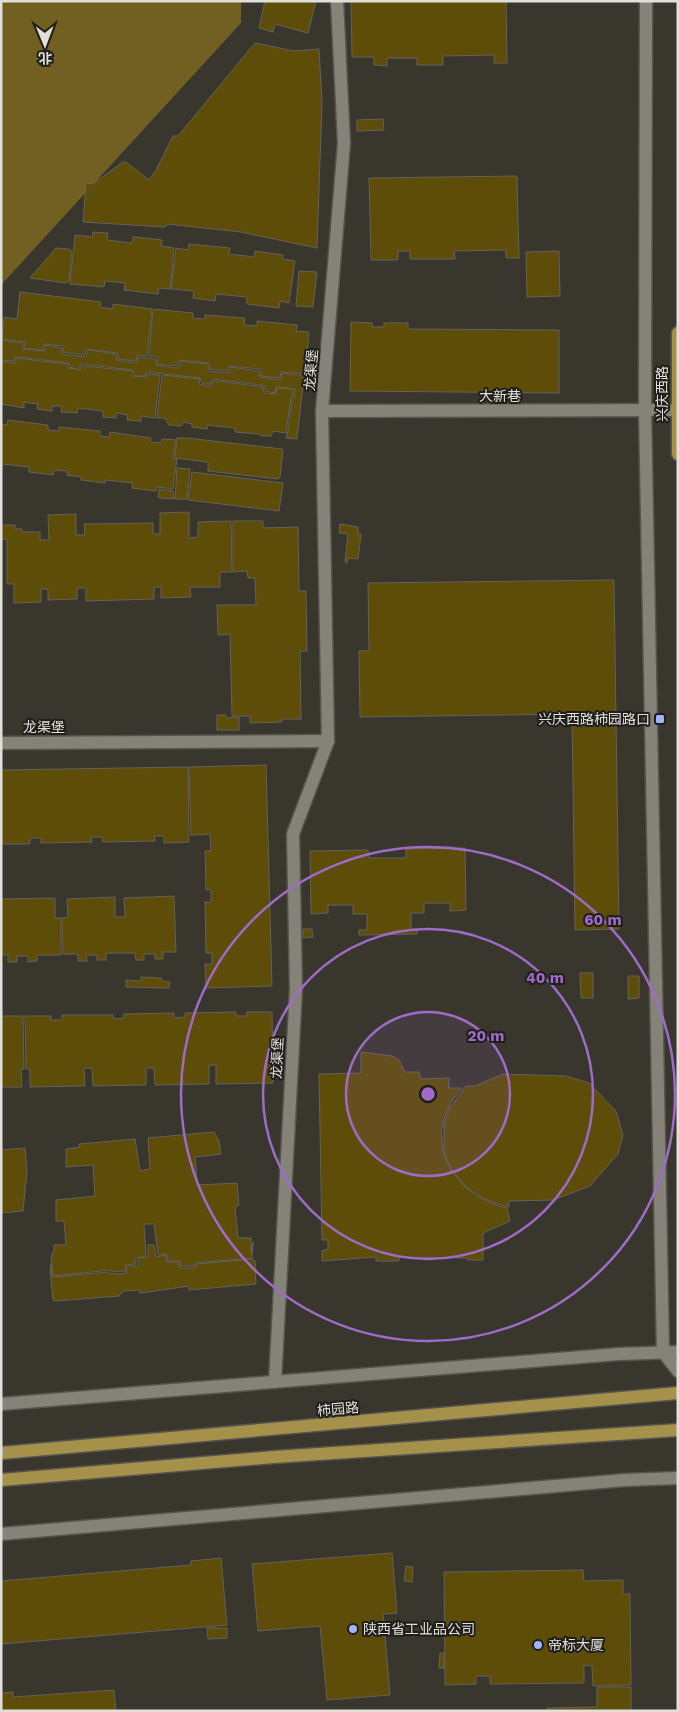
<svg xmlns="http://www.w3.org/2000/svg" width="679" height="1712" viewBox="0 0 679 1712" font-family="'Work Sans','Noto Sans SC',sans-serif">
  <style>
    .forest { fill: #725f22 }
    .building { fill: #5e4c09; stroke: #656259 }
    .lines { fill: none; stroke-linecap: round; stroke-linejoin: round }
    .minor-casing { stroke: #56544d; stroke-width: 15 }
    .major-casing { stroke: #56544d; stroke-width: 15 }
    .minor { stroke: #858278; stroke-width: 12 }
    .major { stroke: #a59149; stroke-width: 12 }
    .ring { fill: none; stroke: #9f6bc8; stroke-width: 2.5 }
    .poi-dot { fill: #a0b3fd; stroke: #1f1e1a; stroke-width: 2 }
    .labels { text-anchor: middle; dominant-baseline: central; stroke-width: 4; stroke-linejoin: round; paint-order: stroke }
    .street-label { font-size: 14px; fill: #e1dfda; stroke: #1f1e1a }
    .poi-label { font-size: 14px; fill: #e1dfda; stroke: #1f1e1a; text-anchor: start }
    .centre { fill: #9f6bc8; stroke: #1f1e1a; stroke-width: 2.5 }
    .ring-label { font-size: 15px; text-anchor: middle; font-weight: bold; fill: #9f6bc8; stroke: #1f1e1a; stroke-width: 4; stroke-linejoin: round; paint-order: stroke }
  </style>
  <rect width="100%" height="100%" fill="#39362e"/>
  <!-- forest -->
  <path class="forest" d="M 1,1 L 241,1 L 241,23 L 1,285 Z"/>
  <!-- building -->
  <g class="building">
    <path d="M 265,1 L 316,1 L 308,33 L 275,24 L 273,32 L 259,28 Z"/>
    <path d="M 351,1 L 506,1 L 507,63 L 494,63 L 494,55 L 443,56 L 443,65 L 417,65 L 417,58 L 387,58 L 387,66 L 374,65 L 374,57 L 352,57 Z"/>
    <path d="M 255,43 L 294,51 L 319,49 L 322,102 L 317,248 L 241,232 L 167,224 L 165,227 L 83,222 L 86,183 L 93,184 L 123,162 L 126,162 L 149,180 L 157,169 L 158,166 L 173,136 L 178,136 Z"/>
    <path d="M 383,119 L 384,130 L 357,131 L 357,120 Z"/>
    <path d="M 517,176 L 519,258 L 506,258 L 506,250 L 454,251 L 455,259 L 410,259 L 410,251 L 398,251 L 398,260 L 371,260 L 369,178 Z"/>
    <path d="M 93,232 L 108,233 L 107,240 L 132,243 L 133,237 L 135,237 L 162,240 L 161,246 L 174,248 L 170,289 L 159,288 L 158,294 L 124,290 L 125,283 L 105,281 L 104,287 L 70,284 L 75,235 L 92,237 Z"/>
    <path d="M 189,244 L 230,248 L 229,254 L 254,257 L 255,251 L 283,255 L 282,259 L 295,261 L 289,303 L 280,301 L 279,308 L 247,304 L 247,297 L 216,294 L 215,301 L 193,298 L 194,291 L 171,289 L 176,248 L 188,250 Z"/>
    <path d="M 56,248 L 69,249 L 72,251 L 69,281 L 66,283 L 30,278 Z"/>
    <path d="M 559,251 L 560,296 L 527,297 L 526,252 Z"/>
    <path d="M 299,271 L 317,272 L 313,307 L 296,306 Z"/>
    <path d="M 20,292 L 101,302 L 100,307 L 113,309 L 113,304 L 152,309 L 147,356 L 137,355 L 136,361 L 118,359 L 118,353 L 86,349 L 85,355 L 63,352 L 64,346 L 44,344 L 43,350 L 24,348 L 25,342 L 2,339 L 4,317 L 17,319 Z"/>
    <path d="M 153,309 L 193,313 L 193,318 L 205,319 L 205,315 L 245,318 L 244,325 L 257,326 L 257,321 L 297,325 L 296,331 L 309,332 L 305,374 L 281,372 L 280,378 L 261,376 L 261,369 L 229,366 L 228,371 L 209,369 L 209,363 L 178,360 L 178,366 L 157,364 L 158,357 L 149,356 Z"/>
    <path d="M 351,322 L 372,323 L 372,327 L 384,327 L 384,323 L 408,323 L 408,329 L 559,330 L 559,393 L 350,391 Z"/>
    <path d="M 1,340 L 23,343 L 23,349 L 45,351 L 45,345 L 62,348 L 62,354 L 86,357 L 88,350 L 89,350 L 116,354 L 117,360 L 137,363 L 137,358 L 140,357 L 156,359 L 156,365 L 177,368 L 180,366 L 180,361 L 208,364 L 208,371 L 230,373 L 230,367 L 259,371 L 260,377 L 281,380 L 282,373 L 304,376 L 297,439 L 286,438 L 288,431 L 292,399 L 294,397 L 295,389 L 276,387 L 275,393 L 265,391 L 265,386 L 260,385 L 213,379 L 210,384 L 202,384 L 200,378 L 146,372 L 145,376 L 135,376 L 133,370 L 81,364 L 78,369 L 69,367 L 69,363 L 19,357 L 15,357 L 15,361 L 1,360 Z"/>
    <path d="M 16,358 L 68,364 L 67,368 L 77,369 L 80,370 L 81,366 L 83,366 L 133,371 L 132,376 L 146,377 L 146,374 L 160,375 L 155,418 L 141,416 L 141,421 L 127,420 L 128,415 L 123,414 L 116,413 L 116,418 L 103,417 L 103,411 L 78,408 L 77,413 L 61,412 L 62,406 L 52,406 L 52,411 L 37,409 L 38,404 L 29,403 L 24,402 L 24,408 L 1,404 L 1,361 L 16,363 Z"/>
    <path d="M 162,375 L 200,379 L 199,384 L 204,386 L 212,385 L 212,381 L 218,381 L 263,387 L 264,393 L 277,394 L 276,388 L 293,389 L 293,396 L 291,397 L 286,433 L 273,431 L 271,436 L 263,436 L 258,434 L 235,432 L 235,428 L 207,425 L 207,429 L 192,427 L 192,424 L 184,422 L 181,426 L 169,425 L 165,418 L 157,418 Z"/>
    <path d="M 8,420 L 48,425 L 48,430 L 59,431 L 59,427 L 100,431 L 100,436 L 109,437 L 110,432 L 151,438 L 150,442 L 161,443 L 162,439 L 176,440 L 173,459 L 177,459 L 173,489 L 157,487 L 156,491 L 132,488 L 133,483 L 105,480 L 105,483 L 81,480 L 81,477 L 67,475 L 67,471 L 54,470 L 53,475 L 29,472 L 29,467 L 3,464 L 1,469 L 1,424 L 7,425 Z"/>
    <path d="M 177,438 L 187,438 L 282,449 L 283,450 L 280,477 L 278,479 L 208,471 L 208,462 L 175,458 Z"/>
    <path d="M 177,468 L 190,469 L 187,499 L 175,499 Z"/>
    <path d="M 192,472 L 283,483 L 279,511 L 188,500 Z"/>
    <path d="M 159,489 L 173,491 L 174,499 L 160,498 L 158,497 Z"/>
    <path d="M 189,512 L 189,538 L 198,537 L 198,522 L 231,521 L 232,572 L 220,572 L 220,587 L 190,587 L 191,597 L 161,598 L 161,587 L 154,587 L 154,599 L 86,601 L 86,588 L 77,588 L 77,599 L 48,600 L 48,589 L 41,589 L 41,602 L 14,603 L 14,584 L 7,584 L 7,539 L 1,540 L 1,525 L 15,525 L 15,529 L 22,529 L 22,532 L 40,532 L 40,540 L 49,540 L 48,515 L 76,514 L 76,535 L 85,535 L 84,524 L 153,523 L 153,534 L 160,534 L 160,513 Z"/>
    <path d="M 233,521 L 263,521 L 263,528 L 298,527 L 299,591 L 306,591 L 306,595 L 307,651 L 300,651 L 301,719 L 282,719 L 282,722 L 250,723 L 250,716 L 232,716 L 230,634 L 218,635 L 217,605 L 256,605 L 255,578 L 248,578 L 247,571 L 233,572 Z"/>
    <path d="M 340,524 L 358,527 L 358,534 L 361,534 L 358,559 L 348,558 L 347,563 L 345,562 L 348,534 L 339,533 Z"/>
    <path d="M 614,580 L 619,929 L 575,930 L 572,714 L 360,717 L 359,651 L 369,651 L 368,583 Z"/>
    <path d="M 217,715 L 226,715 L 226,718 L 239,717 L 239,730 L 217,730 Z"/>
    <path d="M 266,765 L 272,986 L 206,988 L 205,964 L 212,964 L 212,953 L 206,953 L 205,902 L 211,902 L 211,890 L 206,890 L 205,851 L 211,851 L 210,834 L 191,835 L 189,767 Z"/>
    <path d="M 188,767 L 189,842 L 164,843 L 164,836 L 154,836 L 155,841 L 103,842 L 102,837 L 91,837 L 92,842 L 41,843 L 41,838 L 30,838 L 30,844 L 1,844 L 1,770 Z"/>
    <path d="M 465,848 L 466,910 L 450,911 L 450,903 L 424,903 L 424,913 L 411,913 L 411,930 L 417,930 L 417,934 L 359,935 L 359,930 L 367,930 L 367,914 L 353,914 L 353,905 L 328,905 L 328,913 L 311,914 L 310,851 L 368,850 L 369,858 L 406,858 L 406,849 Z"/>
    <path d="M 174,896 L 176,952 L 163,952 L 163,959 L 155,959 L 155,954 L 144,954 L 144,960 L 136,960 L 135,953 L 106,953 L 106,960 L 97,960 L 97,955 L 86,955 L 87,961 L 78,961 L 78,954 L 63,954 L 62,918 L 68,917 L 67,899 L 115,897 L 115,917 L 125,917 L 124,898 Z"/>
    <path d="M 55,898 L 55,918 L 61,918 L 61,955 L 37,955 L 37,961 L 28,962 L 28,956 L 17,956 L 17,962 L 8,962 L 8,955 L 1,955 L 1,899 Z"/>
    <path d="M 303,929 L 312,929 L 313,937 L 303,938 Z"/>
    <path d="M 580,973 L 593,973 L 593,998 L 581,998 Z"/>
    <path d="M 628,976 L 639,976 L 639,998 L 628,999 Z"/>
    <path d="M 141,977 L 161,978 L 162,981 L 170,982 L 169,988 L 126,987 L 126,980 L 141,981 Z"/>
    <path d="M 236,1012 L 236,1016 L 247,1016 L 247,1012 L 272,1012 L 273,1083 L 216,1084 L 216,1065 L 209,1065 L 209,1084 L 155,1085 L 154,1068 L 146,1068 L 146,1085 L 93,1086 L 92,1068 L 84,1068 L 85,1086 L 30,1087 L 30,1069 L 26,1069 L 25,1016 L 51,1016 L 51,1020 L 62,1020 L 62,1015 L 113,1015 L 113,1019 L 124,1018 L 124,1014 L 174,1013 L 174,1018 L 185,1017 L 185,1013 Z"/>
    <path d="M 1,1016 L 23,1016 L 24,1069 L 21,1069 L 22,1087 L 1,1087 Z"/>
    <path d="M 361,1052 L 392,1056 L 399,1060 L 405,1072 L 419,1072 L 421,1079 L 449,1078 L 449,1088 L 462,1088 L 451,1102 L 446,1114 L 441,1130 L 443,1153 L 451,1170 L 464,1186 L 477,1196 L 495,1205 L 507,1208 L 510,1221 L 483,1233 L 483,1260 L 468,1260 L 467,1258 L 399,1257 L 399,1261 L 376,1261 L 376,1257 L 322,1261 L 322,1251 L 328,1249 L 328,1240 L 322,1240 L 319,1074 L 361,1073 Z"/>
    <path d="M 503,1074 L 566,1076 L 589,1083 L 616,1111 L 623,1135 L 618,1154 L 590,1186 L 553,1200 L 509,1201 L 509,1207 L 494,1203 L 481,1197 L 465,1186 L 452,1170 L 444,1153 L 444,1124 L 450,1108 L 466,1086 L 475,1086 Z"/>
    <path d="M 214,1132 L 219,1141 L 221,1154 L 195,1157 L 197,1182 L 198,1185 L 237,1183 L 239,1205 L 235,1207 L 238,1238 L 251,1238 L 251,1252 L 253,1242 L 252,1258 L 195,1263 L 194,1266 L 180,1266 L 180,1261 L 167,1261 L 167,1254 L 158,1255 L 154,1224 L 144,1224 L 146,1256 L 136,1258 L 136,1264 L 125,1265 L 126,1271 L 112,1272 L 111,1270 L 53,1276 L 52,1264 L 51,1274 L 54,1277 L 108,1272 L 112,1274 L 127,1273 L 126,1266 L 138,1266 L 139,1258 L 148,1257 L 148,1245 L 154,1245 L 156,1257 L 166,1255 L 166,1262 L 179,1262 L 179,1268 L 195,1268 L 196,1264 L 253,1259 L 255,1261 L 256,1284 L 189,1290 L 189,1286 L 142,1293 L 140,1293 L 140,1290 L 123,1291 L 119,1296 L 55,1301 L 53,1300 L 50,1271 L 52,1253 L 54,1253 L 54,1245 L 66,1245 L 64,1221 L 56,1221 L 56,1200 L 95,1196 L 93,1165 L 66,1167 L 66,1149 L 80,1147 L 79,1144 L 135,1139 L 140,1171 L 150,1169 L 148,1138 Z"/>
    <path d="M 25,1148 L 27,1171 L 23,1211 L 1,1213 L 1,1150 Z"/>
    <path d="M 392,1553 L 397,1613 L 383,1614 L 390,1695 L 327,1700 L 320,1626 L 258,1631 L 252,1564 Z"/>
    <path d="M 221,1558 L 227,1625 L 1,1644 L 1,1581 L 191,1565 L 191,1561 Z"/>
    <path d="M 406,1566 L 413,1567 L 412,1582 L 404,1581 Z"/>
    <path d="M 583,1570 L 584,1581 L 623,1580 L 623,1594 L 630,1594 L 631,1685 L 593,1686 L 592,1666 L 584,1665 L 584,1683 L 490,1684 L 490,1676 L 476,1676 L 476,1684 L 445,1685 L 444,1572 Z"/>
    <path d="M 207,1628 L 227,1628 L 227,1638 L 208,1639 Z"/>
    <path d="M 440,1653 L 444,1653 L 444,1668 L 439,1668 Z"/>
    <path d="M 597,1687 L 631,1687 L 631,1711 L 547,1711 L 547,1708 L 597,1707 Z"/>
    <path d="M 114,1690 L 116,1711 L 2,1711 L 1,1693 L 13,1692 L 13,1697 Z"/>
  </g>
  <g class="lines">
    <!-- minor casing -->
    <g class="minor-casing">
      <g id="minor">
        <path d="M 646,1 L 645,410 L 663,1352 L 678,1371"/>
        <path d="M 322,411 L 678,410"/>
        <path d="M 1,743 L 328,741"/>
        <path d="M 275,1382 L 296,989 L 293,834 L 328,741 L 322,411 L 344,143 L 337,1"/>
        <path d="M 1,1404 L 619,1354 L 678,1352"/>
        <path d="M 1,1534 L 625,1480 L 678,1478"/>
      </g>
    </g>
    <!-- major casing -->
    <g class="major-casing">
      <g id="major">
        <path d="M 678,333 L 678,454"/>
        <path d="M 1,1453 L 678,1393"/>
        <path d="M 1,1480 L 274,1457 L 678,1430"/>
      </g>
    </g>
    <!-- minor -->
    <use href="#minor" class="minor"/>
    <!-- major -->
    <use href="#major" class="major"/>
  </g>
  <!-- distance rings -->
  <circle cx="428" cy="1094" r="82" fill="#9f6bc8" fill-opacity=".12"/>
  <g class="ring">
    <circle cx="428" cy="1094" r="82"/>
    <circle cx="428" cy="1094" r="165"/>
    <circle cx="428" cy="1094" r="247"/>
  </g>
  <!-- markers -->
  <g class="poi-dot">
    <rect x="655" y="714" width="10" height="10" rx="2.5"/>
    <circle cx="353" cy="1629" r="5"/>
    <circle cx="538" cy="1645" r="5"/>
  </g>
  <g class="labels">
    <!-- street labels -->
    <g class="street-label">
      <text transform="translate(311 370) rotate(-85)">龙渠堡</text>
      <text transform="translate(662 394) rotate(-90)">兴庆西路</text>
      <text x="500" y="396">大新巷</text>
      <text x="44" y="727">龙渠堡</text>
      <text transform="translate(277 1058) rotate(-87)">龙渠堡</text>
      <text transform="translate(338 1409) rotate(-5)">柿园路</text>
    </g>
    <!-- poi labels -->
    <g class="poi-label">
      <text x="650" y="719" text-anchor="end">兴庆西路柿园路口</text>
      <text x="363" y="1629">陕西省工业品公司</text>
      <text x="548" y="1645">帝标大厦</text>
    </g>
  </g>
  <circle cx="428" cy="1094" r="8" class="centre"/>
  <g class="ring-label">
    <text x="603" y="925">60 m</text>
    <text x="545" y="983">40 m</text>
    <text x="486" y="1041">20 m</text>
  </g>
  <!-- border -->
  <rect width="679" height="1712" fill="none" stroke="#e1dfda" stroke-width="5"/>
  <!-- north arrow -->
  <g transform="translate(45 45) rotate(179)" stroke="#1f1e1a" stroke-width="4" paint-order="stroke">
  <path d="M0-4L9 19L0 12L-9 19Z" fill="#e1dfda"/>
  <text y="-8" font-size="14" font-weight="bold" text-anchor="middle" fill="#e1dfda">北</text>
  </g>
</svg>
